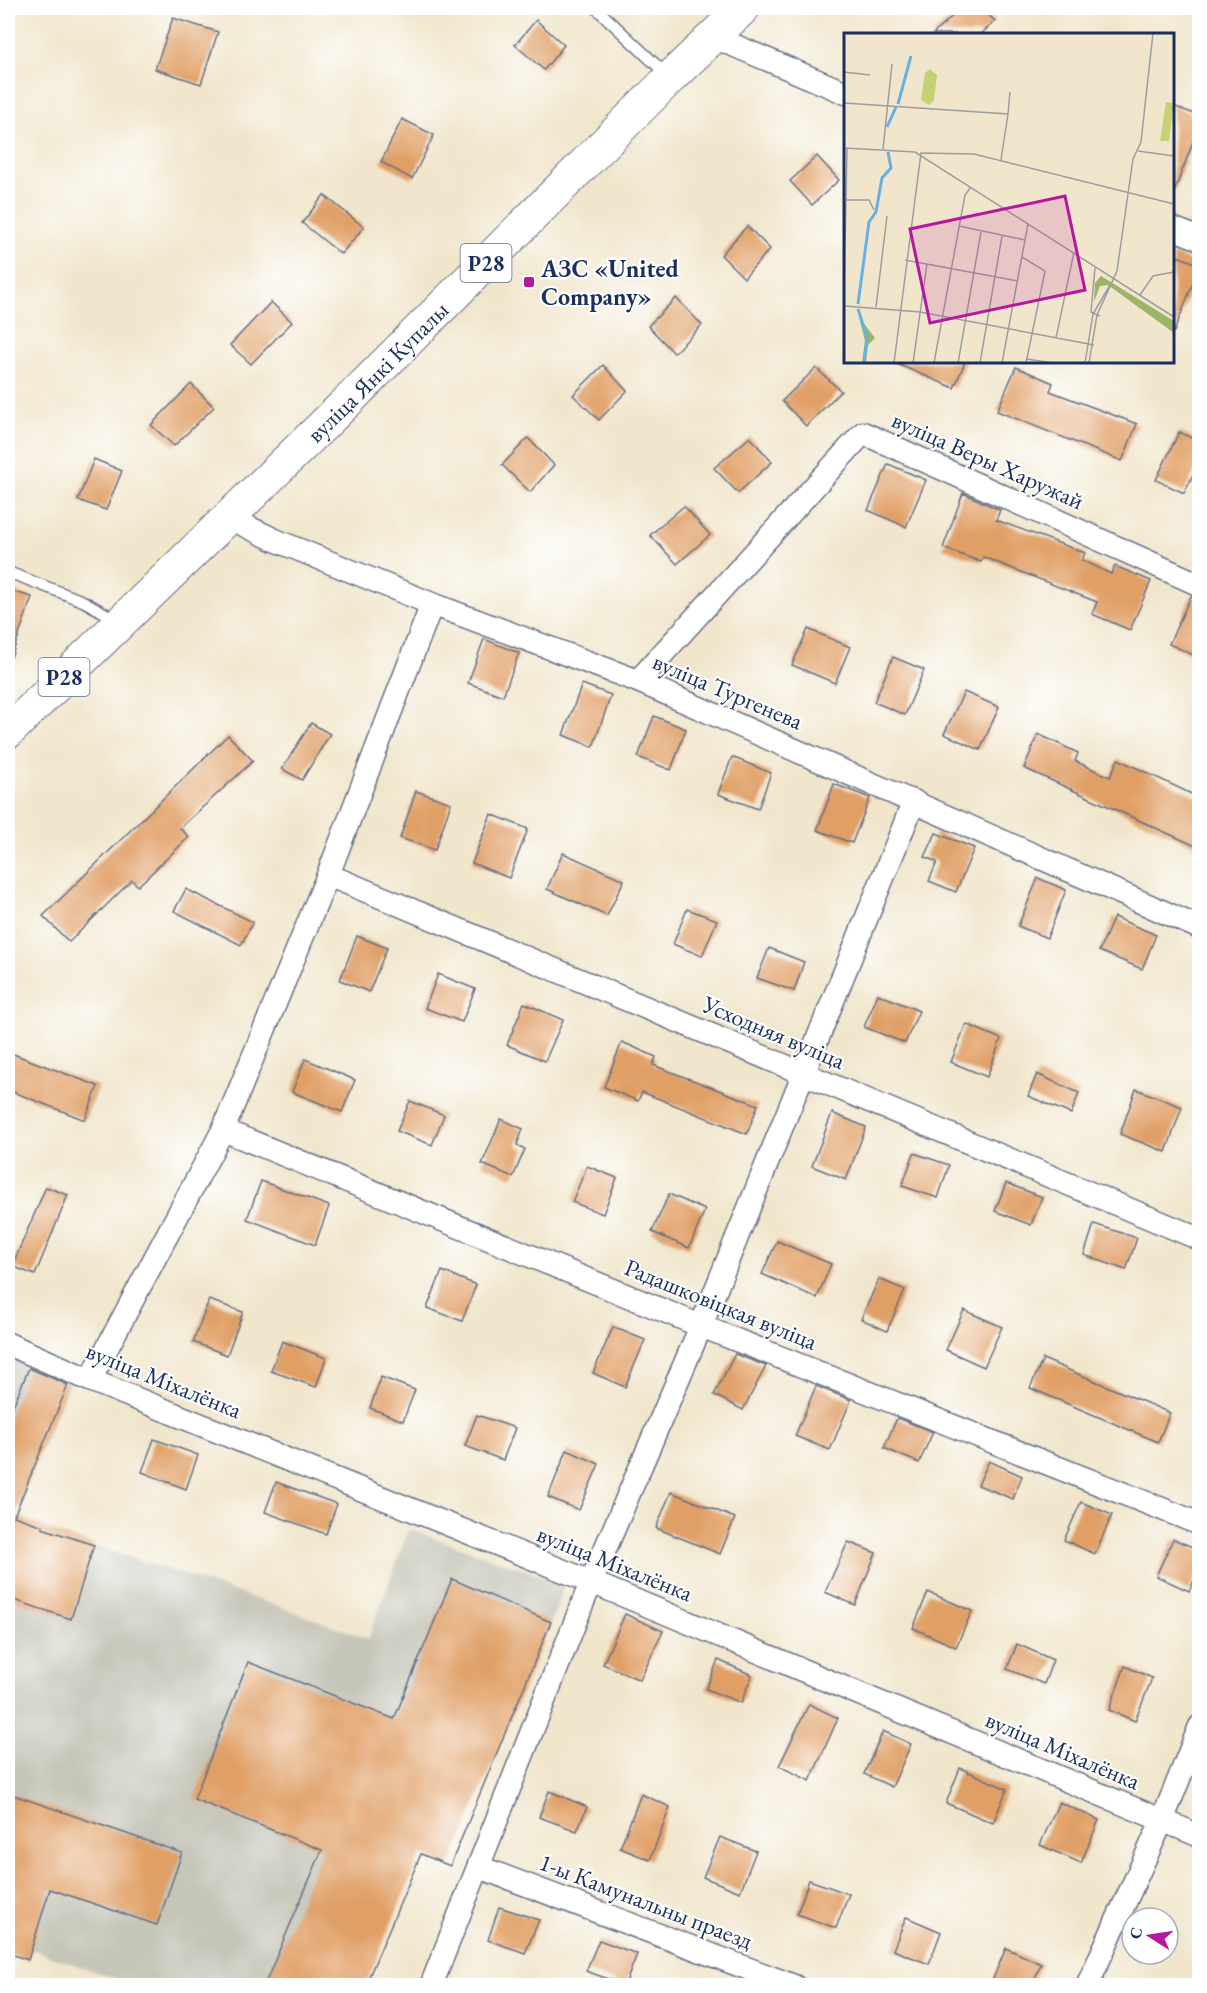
<svg xmlns="http://www.w3.org/2000/svg" width="1207" height="1993" viewBox="0 0 1207 1993" font-family="'EB Garamond',serif">
  <style>
    .industrial { fill: #c5c5b8 }
    .building { fill: #e09f65 }
    .lines { fill: none; stroke-linecap: round; stroke-linejoin: round }
    .lane-casing { stroke: #666f84; stroke-width: 13 }
    .street-casing { stroke: #666f84; stroke-width: 25 }
    .primary-casing { stroke: #666f84; stroke-width: 35 }
    .lane { stroke: #fff; stroke-width: 10 }
    .street { stroke: #fff; stroke-width: 22 }
    .primary { stroke: #fff; stroke-width: 33 }
    .poi-dot { fill: #b5179e; stroke: #fff; stroke-width: 2 }
    .labels { text-anchor: middle; dominant-baseline: central; stroke-width: 4.5; stroke-linejoin: round; paint-order: stroke }
    .shield { fill: #fff; stroke: #5f6d8e; stroke-width: 1.5 }
    .shield-label { font-size: 22px; font-weight: bold; fill: #1b2f5e }
    .poi-label { font-size: 24px; font-weight: bold; fill: #1b2f5e; stroke: #fff; text-anchor: start }
    .street-label { font-size: 24px; fill: #1b2f5e; stroke: #fff }
    .inset-river { fill: none; stroke: #66b1df; stroke-width: 3 }
    .inset-road { fill: none; stroke: #9b9da0; stroke-width: 1.5 }
    .view { fill: #b5179e; fill-opacity: 0.15; stroke: #b5179e; stroke-width: 3 }
    .inset-edge { fill: none; stroke: #1b2f5e; stroke-width: 3 }
  </style>
  <rect width="100%" height="100%" fill="#fff"/>
  <filter id="ink" filterUnits="userSpaceOnUse"><feTurbulence type="fractalNoise" baseFrequency=".0167" numOctaves="2"/><feDisplacementMap in="SourceGraphic" scale="12" xChannelSelector="R" yChannelSelector="G"/><feConvolveMatrix kernelMatrix="1 2 1 2 8 2 1 2 1" color-interpolation-filters="sRGB"/></filter>
  <filter id="wash" filterUnits="userSpaceOnUse"><feTurbulence type="fractalNoise" baseFrequency=".008" numOctaves="4" result="noise"/><feDisplacementMap in="SourceGraphic" scale="24" xChannelSelector="R" yChannelSelector="G"/><feGaussianBlur stdDeviation="1.35" result="paint"/><feColorMatrix in="noise" values="0 0 0 0 0 0 0 0 0 0 0 0 0 0 0 0 0 1.4 0 .05"/><feComposite in="paint" operator="in"/></filter>
  <g filter="url(#wash)">
    <rect width="100%" height="100%" fill="#f1e6cc"/>
    <!-- industrial -->
    <path class="industrial" d="M 8,1353 L 70,1381 L 40,1450 L 15,1516 L 69,1537 L 287,1609 L 368,1639 L 409,1529 L 565,1584 L 551,1622 L 450,1866 L 421,1854 L 365,1985 L 132,1985 L 31,1949 L 28,1960 L 8,1953 Z"/>
    <g id="blocks">
      <!-- building -->
      <g class="building">
        <path d="M 961,8 L 980,8 L 995,21 L 981,34 L 933,34 Z"/>
        <path d="M 173,18 L 218,32 L 201,84 L 155,69 Z"/>
        <path d="M 536,20 L 564,45 L 544,70 L 515,45 Z"/>
        <path d="M 1173,106 L 1200,116 L 1200,123 L 1175,190 L 1173,189 Z"/>
        <path d="M 402,119 L 434,135 L 412,179 L 381,162 Z"/>
        <path d="M 817,156 L 839,180 L 812,205 L 790,181 Z"/>
        <path d="M 324,195 L 364,227 L 341,254 L 302,223 Z"/>
        <path d="M 747,226 L 770,249 L 744,278 L 721,255 Z"/>
        <path d="M 1173,254 L 1200,265 L 1174,332 L 1173,332 Z"/>
        <path d="M 676,298 L 702,325 L 674,353 L 648,326 Z"/>
        <path d="M 271,302 L 292,322 L 251,364 L 230,345 Z"/>
        <path d="M 892,362 L 965,362 L 954,388 Z"/>
        <path d="M 603,365 L 627,391 L 599,420 L 573,395 Z"/>
        <path d="M 1016,367 L 1053,383 L 1050,391 L 1137,424 L 1122,461 L 997,411 Z"/>
        <path d="M 816,368 L 841,391 L 806,426 L 782,401 Z"/>
        <path d="M 191,384 L 214,407 L 174,446 L 151,425 Z"/>
        <path d="M 1179,432 L 1200,442 L 1200,460 L 1184,493 L 1156,480 Z"/>
        <path d="M 750,437 L 772,462 L 738,493 L 714,468 Z"/>
        <path d="M 528,438 L 554,465 L 530,492 L 502,465 Z"/>
        <path d="M 94,459 L 122,471 L 106,510 L 78,500 Z"/>
        <path d="M 888,464 L 926,480 L 906,527 L 868,510 Z"/>
        <path d="M 963,493 L 1000,510 L 996,520 L 1085,553 L 1082,560 L 1111,574 L 1115,566 L 1151,581 L 1130,630 L 1092,614 L 1097,602 L 983,557 L 981,562 L 943,548 Z"/>
        <path d="M 684,506 L 710,535 L 677,564 L 650,535 Z"/>
        <path d="M 8,590 L 32,597 L 11,658 L 8,657 Z"/>
        <path d="M 1191,596 L 1200,598 L 1200,658 L 1169,644 Z"/>
        <path d="M 808,629 L 850,647 L 835,683 L 792,665 Z"/>
        <path d="M 484,639 L 519,653 L 503,696 L 468,683 Z"/>
        <path d="M 893,657 L 924,670 L 905,715 L 874,702 Z"/>
        <path d="M 582,684 L 611,695 L 593,747 L 563,735 Z"/>
        <path d="M 964,692 L 999,707 L 980,750 L 944,734 Z"/>
        <path d="M 654,716 L 686,729 L 671,770 L 638,757 Z"/>
        <path d="M 311,723 L 330,734 L 302,780 L 282,769 Z"/>
        <path d="M 1038,734 L 1078,753 L 1075,761 L 1110,777 L 1118,759 L 1200,798 L 1200,848 L 1024,768 Z"/>
        <path d="M 228,735 L 253,761 L 180,828 L 189,837 L 138,886 L 132,880 L 69,942 L 43,916 Z"/>
        <path d="M 732,757 L 771,773 L 758,809 L 718,794 Z"/>
        <path d="M 834,784 L 870,798 L 852,843 L 817,830 Z"/>
        <path d="M 416,791 L 451,803 L 435,850 L 400,838 Z"/>
        <path d="M 491,814 L 528,829 L 509,878 L 472,863 Z"/>
        <path d="M 936,833 L 974,848 L 956,892 L 929,881 L 937,862 L 925,857 Z"/>
        <path d="M 563,853 L 624,880 L 607,916 L 547,889 Z"/>
        <path d="M 1038,878 L 1066,890 L 1047,938 L 1018,926 Z"/>
        <path d="M 186,889 L 253,922 L 241,945 L 174,911 Z"/>
        <path d="M 687,909 L 717,920 L 702,956 L 673,944 Z"/>
        <path d="M 1114,917 L 1156,935 L 1142,969 L 1099,951 Z"/>
        <path d="M 357,936 L 387,948 L 369,992 L 340,980 Z"/>
        <path d="M 769,948 L 804,962 L 794,991 L 757,978 Z"/>
        <path d="M 438,974 L 475,989 L 462,1022 L 425,1008 Z"/>
        <path d="M 878,994 L 919,1011 L 905,1043 L 864,1027 Z"/>
        <path d="M 524,1003 L 563,1020 L 545,1061 L 507,1045 Z"/>
        <path d="M 966,1024 L 1001,1039 L 987,1077 L 951,1062 Z"/>
        <path d="M 622,1042 L 656,1057 L 653,1065 L 758,1105 L 747,1134 L 642,1092 L 638,1101 L 604,1087 Z"/>
        <path d="M 8,1052 L 98,1086 L 85,1120 L 8,1090 Z"/>
        <path d="M 305,1059 L 355,1080 L 342,1112 L 292,1092 Z"/>
        <path d="M 1037,1074 L 1079,1093 L 1071,1114 L 1028,1096 Z"/>
        <path d="M 1136,1089 L 1182,1107 L 1166,1152 L 1120,1134 Z"/>
        <path d="M 410,1101 L 444,1115 L 432,1145 L 397,1131 Z"/>
        <path d="M 832,1113 L 866,1127 L 846,1180 L 812,1166 Z"/>
        <path d="M 501,1119 L 523,1129 L 517,1145 L 525,1149 L 513,1177 L 482,1164 Z"/>
        <path d="M 914,1153 L 949,1165 L 938,1198 L 902,1186 Z"/>
        <path d="M 587,1166 L 617,1178 L 603,1214 L 572,1202 Z"/>
        <path d="M 261,1181 L 329,1206 L 315,1245 L 247,1219 Z"/>
        <path d="M 1006,1183 L 1042,1197 L 1031,1225 L 995,1211 Z"/>
        <path d="M 46,1187 L 68,1195 L 35,1275 L 12,1266 Z"/>
        <path d="M 669,1194 L 705,1210 L 689,1248 L 652,1232 Z"/>
        <path d="M 1094,1224 L 1137,1238 L 1126,1270 L 1084,1255 Z"/>
        <path d="M 777,1241 L 831,1264 L 817,1298 L 762,1274 Z"/>
        <path d="M 442,1271 L 476,1285 L 462,1321 L 427,1308 Z"/>
        <path d="M 879,1279 L 905,1290 L 887,1331 L 861,1319 Z"/>
        <path d="M 209,1300 L 243,1312 L 227,1355 L 193,1342 Z"/>
        <path d="M 964,1310 L 1002,1327 L 984,1367 L 946,1350 Z"/>
        <path d="M 613,1327 L 645,1340 L 625,1387 L 593,1373 Z"/>
        <path d="M 282,1341 L 326,1358 L 316,1387 L 271,1371 Z"/>
        <path d="M 735,1354 L 766,1366 L 743,1410 L 714,1395 Z"/>
        <path d="M 1043,1359 L 1170,1413 L 1158,1442 L 1030,1388 Z"/>
        <path d="M 29,1368 L 68,1385 L 14,1516 L 43,1526 L 42,1528 L 94,1545 L 71,1619 L 8,1598 L 8,1418 Z"/>
        <path d="M 381,1377 L 415,1390 L 403,1421 L 370,1408 Z"/>
        <path d="M 816,1386 L 851,1400 L 830,1450 L 795,1436 Z"/>
        <path d="M 477,1415 L 515,1428 L 503,1460 L 465,1446 Z"/>
        <path d="M 897,1418 L 933,1432 L 919,1463 L 884,1448 Z"/>
        <path d="M 154,1439 L 198,1455 L 186,1489 L 142,1472 Z"/>
        <path d="M 567,1450 L 599,1464 L 579,1510 L 548,1497 Z"/>
        <path d="M 989,1461 L 1022,1476 L 1013,1499 L 978,1485 Z"/>
        <path d="M 276,1482 L 337,1504 L 326,1534 L 265,1512 Z"/>
        <path d="M 671,1492 L 735,1518 L 720,1554 L 656,1528 Z"/>
        <path d="M 1081,1502 L 1112,1515 L 1095,1554 L 1064,1540 Z"/>
        <path d="M 1173,1539 L 1200,1550 L 1200,1568 L 1189,1591 L 1156,1576 Z"/>
        <path d="M 848,1542 L 876,1553 L 855,1605 L 825,1592 Z"/>
        <path d="M 452,1579 L 551,1622 L 450,1866 L 421,1854 L 365,1986 L 264,1986 L 322,1850 L 194,1799 L 248,1662 L 394,1719 Z"/>
        <path d="M 928,1592 L 972,1611 L 956,1647 L 913,1628 Z"/>
        <path d="M 625,1614 L 663,1631 L 640,1680 L 603,1664 Z"/>
        <path d="M 1017,1644 L 1053,1660 L 1044,1684 L 1007,1669 Z"/>
        <path d="M 718,1660 L 752,1675 L 741,1703 L 706,1689 Z"/>
        <path d="M 1125,1666 L 1152,1678 L 1135,1721 L 1109,1710 Z"/>
        <path d="M 809,1704 L 838,1718 L 810,1781 L 779,1766 Z"/>
        <path d="M 883,1731 L 911,1744 L 892,1787 L 864,1774 Z"/>
        <path d="M 960,1768 L 1007,1789 L 993,1823 L 946,1803 Z"/>
        <path d="M 549,1791 L 587,1807 L 577,1831 L 539,1817 Z"/>
        <path d="M 8,1793 L 182,1853 L 157,1925 L 50,1889 L 28,1960 L 8,1953 Z"/>
        <path d="M 641,1794 L 670,1807 L 650,1860 L 620,1848 Z"/>
        <path d="M 1059,1802 L 1099,1820 L 1081,1863 L 1040,1845 Z"/>
        <path d="M 720,1837 L 756,1851 L 740,1892 L 703,1877 Z"/>
        <path d="M 809,1880 L 849,1894 L 836,1928 L 797,1914 Z"/>
        <path d="M 499,1907 L 539,1920 L 525,1953 L 488,1940 Z"/>
        <path d="M 906,1917 L 941,1932 L 929,1964 L 893,1950 Z"/>
        <path d="M 599,1940 L 637,1954 L 625,1985 L 586,1971 Z"/>
        <path d="M 1006,1948 L 1041,1964 L 1032,1986 L 990,1986 Z"/>
      </g>
    </g>
  </g>
  <g filter="url(#ink)">
    <use href="#blocks" fill-opacity="0" stroke="#666f84" stroke-width="1.5"/>
    <g class="lines">
      <!-- lane casing -->
      <g class="lane-casing">
        <g id="lane">
          <path d="M 596,8 L 668,76"/>
          <path d="M 8,572 L 83,601 L 117,620"/>
        </g>
      </g>
      <!-- street casing -->
      <g class="street-casing">
        <g id="street">
          <path d="M 714,37 L 846,93"/>
          <path d="M 1172,228 L 1200,239"/>
          <path d="M 229,518 L 275,540 L 432,604 L 638,681 L 1200,928"/>
          <path d="M 638,681 L 863,433 L 1200,585"/>
          <path d="M 328,875 L 1200,1239"/>
          <path d="M 223,1130 L 701,1326 L 1200,1524"/>
          <path d="M 8,1344 L 90,1380 L 591,1582 L 1200,1836"/>
          <path d="M 90,1380 L 223,1130 L 328,875 L 432,604"/>
          <path d="M 479,1867 L 794,1986"/>
          <path d="M 431,1986 L 591,1582 L 701,1326 L 914,801"/>
          <path d="M 1087,1986 L 1162,1821 L 1200,1726"/>
        </g>
      </g>
      <!-- primary casing -->
      <g class="primary-casing">
        <g id="primary">
          <path id="s1" d="M 8,732 L 350,399 L 670,78 L 743,8"/>
        </g>
      </g>
      <!-- lane -->
      <use href="#lane" class="lane"/>
      <!-- street -->
      <use href="#street" class="street"/>
      <!-- primary -->
      <use href="#primary" class="primary"/>
    </g>
  </g>
  <!-- markers -->
  <rect class="poi-dot" x="523" y="276" width="12" height="12" rx="3"/>
  <g class="labels">
    <!-- shield labels -->
    <g class="shield">
      <rect x="460.5" y="244" width="51" height="38" rx="4.5"/>
      <rect x="38.5" y="658" width="51" height="38" rx="4.5"/>
    </g>
    <g class="shield-label">
      <text x="486" y="263">Р28</text>
      <text x="64" y="677">Р28</text>
    </g>
    <!-- poi labels -->
    <g class="poi-label">
      <text x="541" y="268">АЗС «United<tspan x="541" dy="28">Company»</tspan></text>
    </g>
    <!-- street labels -->
    <g class="street-label">
      <text stroke="none"><textPath href="#s1" startOffset="516">вуліца Янкі Купалы</textPath></text>
      <text transform="translate(988 460) rotate(24)">вуліца Веры Харужай</text>
      <text transform="translate(728 691) rotate(23)">вуліца Тургенева</text>
      <text transform="translate(774 1032) rotate(23)">Усходняя вуліца</text>
      <text transform="translate(721 1304) rotate(22)">Радашковіцкая вуліца</text>
      <text transform="translate(164 1380) rotate(22)">вуліца Міхалёнка</text>
      <text transform="translate(615 1563) rotate(22)">вуліца Міхалёнка</text>
      <text transform="translate(1063 1750) rotate(23)">вуліца Міхалёнка</text>
      <text transform="translate(646 1901) rotate(21)">1-ы Камунальны праезд</text>
    </g>
  </g>
  <!-- overview -->
  <g transform="translate(844 33)">
    <rect width="330" height="330" fill="#f1e6cc"/>
    <path d="M 86,36 L 93,42 L 90,67 L 85,72 L 77,67 L 81,40 ZM 322,69 L 330,70 L 325,108 L 316,108 Z" fill="#c4d274"/>
    <path d="M 257,243 L 330,288 L 330,300 L 264,252 L 256,253 L 250,269 L 251,250 ZM 15,284 L 31,305 L 24,312 L 22,330 L 18,330 L 21,308 Z" fill="#9bb466"/>
    <path class="inset-river" d="M 54,71 L 67,23M 43,94 L 52,74M 14,271 L 25,189 L 32,179 L 38,145 L 47,135 L 44,119M 14,276 L 23,304 L 20,330"/>
    <path class="inset-road" d="M 0,39 L 26,42M 0,70 L 164,81 L 157,127M 164,81 L 166,59M 0,115 L 71,119 L 330,284M 39,116 L 48,31M 294,118 L 330,123M 2,167 L 25,167 L 30,177M 115,193 L 181,207M 178,224 L 201,238 L 182,330M 61,227 L 174,248M 251,235 L 247,279 L 256,283M 296,262 L 309,243 L 330,239M 0,266 L 3,115M 0,273 L 76,279 L 250,312M 32,274 L 43,183M 212,305 L 230,219M 183,326 L 209,330M 50,330 L 77,120 L 130,121 L 330,171M 69,330 L 83,231M 90,330 L 121,162 L 127,154M 114,330 L 137,199M 136,330 L 158,203M 158,330 L 184,191M 241,330 L 249,281 L 266,252M 245,330 L 253,282 L 273,238 L 289,126 L 297,109 L 309,0"/>
    <path class="view" d="M 221,163 L 241,257 L 86,290 L 66,196 Z"/>
    <rect width="330" height="330" class="inset-edge"/>
  </g>
  <!-- margin -->
  <rect width="1207" height="1993" fill="none" stroke="#fff" stroke-width="30"/>
  <!-- north arrow -->
  <g transform="translate(1150 1936) rotate(282)"><circle r="28" fill="#ffffff" stroke="#a4acbf" stroke-width="1.5"/>
  <path d="M0-4.5L10 22L0 15L-10 22Z" fill="#b5179e"/>
  <text y="-9" font-size="16" font-weight="bold" text-anchor="middle" fill="#1b2f5e">С</text>
  </g>
</svg>
